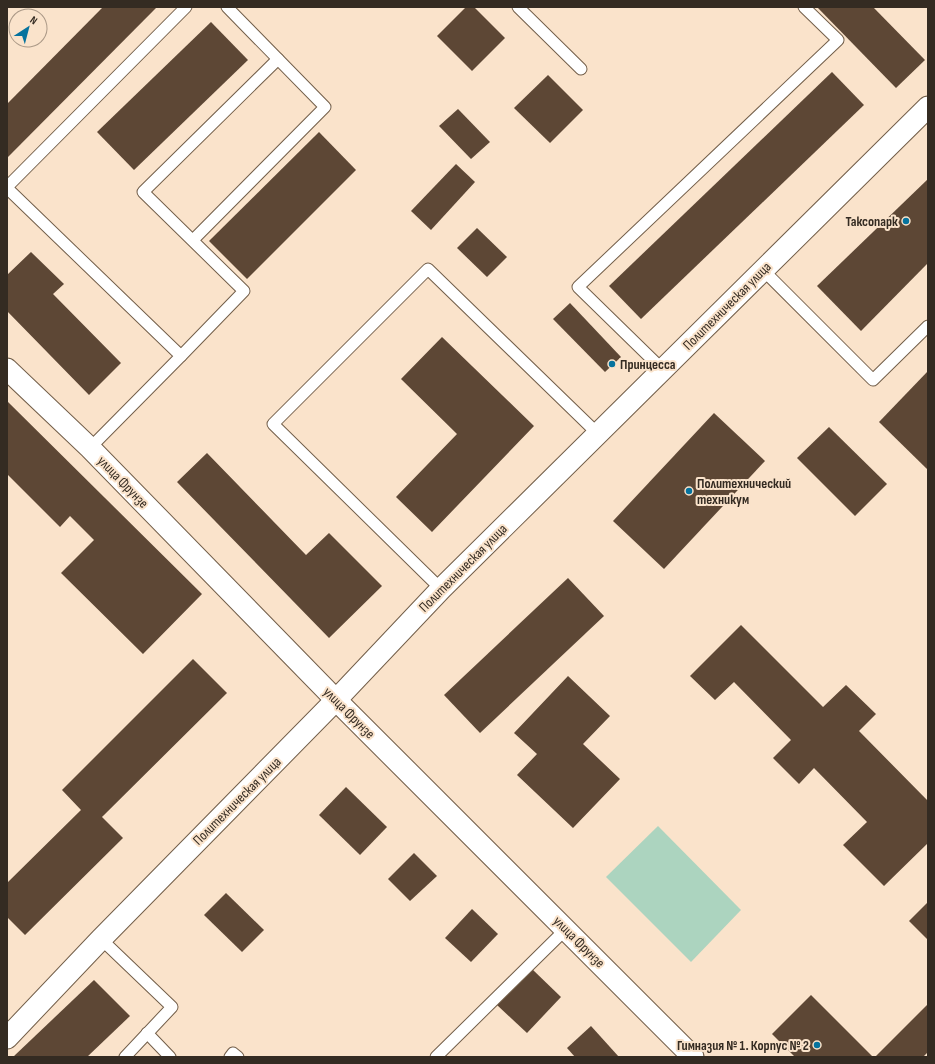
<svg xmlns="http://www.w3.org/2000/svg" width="935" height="1064" viewBox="0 0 935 1064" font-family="'Sofia Sans Condensed',sans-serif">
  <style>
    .green { fill: #acd4bf }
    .building { fill: #5d4735 }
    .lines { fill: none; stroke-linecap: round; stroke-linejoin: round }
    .service-casing { stroke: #725e49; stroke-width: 13 }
    .minor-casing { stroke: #725e49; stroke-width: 23 }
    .service { stroke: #fff; stroke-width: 11 }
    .minor { stroke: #fff; stroke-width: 21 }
    .poi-dot { fill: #06739e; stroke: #fae3cb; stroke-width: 1.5 }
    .labels { text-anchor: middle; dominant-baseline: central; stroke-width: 4; stroke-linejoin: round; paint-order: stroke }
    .poi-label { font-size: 14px; font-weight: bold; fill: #342b22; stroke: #fae3cb; text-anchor: end }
    .street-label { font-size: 14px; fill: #342b22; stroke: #fae3cb }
  </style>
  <rect width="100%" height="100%" fill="#fae3cb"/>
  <!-- green -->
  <path class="green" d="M 658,826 L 741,910 L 691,962 L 606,877 Z"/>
  <!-- building -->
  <g class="building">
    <path d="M 103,7 L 157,7 L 7,158 L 7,104 Z"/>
    <path d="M 466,7 L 474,7 L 505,38 L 472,71 L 437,36 Z"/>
    <path d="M 817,7 L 873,7 L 925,60 L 896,88 Z"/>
    <path d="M 211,22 L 248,60 L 134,170 L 97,132 Z"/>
    <path d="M 832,72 L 864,105 L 641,319 L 609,286 Z"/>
    <path d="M 548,75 L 583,110 L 550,143 L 514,108 Z"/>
    <path d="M 458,109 L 490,142 L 471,159 L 439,126 Z"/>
    <path d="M 319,132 L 356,170 L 247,279 L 209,241 Z"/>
    <path d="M 456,164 L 475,182 L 431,230 L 411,211 Z"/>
    <path d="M 928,179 L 928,263 L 861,331 L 817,286 Z"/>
    <path d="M 477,228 L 507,257 L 487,277 L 457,248 Z"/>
    <path d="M 31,252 L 64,284 L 53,294 L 121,363 L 89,395 L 7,311 L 7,275 Z"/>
    <path d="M 570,303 L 621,357 L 605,372 L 553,319 Z"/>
    <path d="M 442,337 L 534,426 L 432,532 L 396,497 L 457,434 L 401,379 Z"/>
    <path d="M 928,371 L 928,470 L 879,422 Z"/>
    <path d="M 7,401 L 202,594 L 143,654 L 61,573 L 94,540 L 70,516 L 60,527 L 7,474 Z"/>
    <path d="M 714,413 L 765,461 L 664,569 L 613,521 Z"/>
    <path d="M 829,427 L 887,484 L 855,516 L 797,458 Z"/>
    <path d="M 207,453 L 306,555 L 329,533 L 382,586 L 329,638 L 177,482 Z"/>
    <path d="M 568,578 L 604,616 L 480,733 L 444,695 Z"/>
    <path d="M 741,625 L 823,707 L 846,685 L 876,714 L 859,731 L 928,801 L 928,843 L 884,886 L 843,845 L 867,822 L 814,768 L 799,784 L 773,758 L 791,740 L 734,682 L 715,700 L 690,676 Z"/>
    <path d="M 193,659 L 227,693 L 102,817 L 123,838 L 25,935 L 7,917 L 7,883 L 81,810 L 62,790 Z"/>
    <path d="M 568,676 L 610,716 L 583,744 L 620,779 L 573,828 L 517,775 L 537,754 L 514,733 Z"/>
    <path d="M 346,787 L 387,827 L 360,855 L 319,815 Z"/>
    <path d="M 414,853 L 437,876 L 410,901 L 388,879 Z"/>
    <path d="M 226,893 L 264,930 L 242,952 L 204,915 Z"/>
    <path d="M 928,902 L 928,940 L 909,921 Z"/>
    <path d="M 472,909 L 498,934 L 471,962 L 445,938 Z"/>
    <path d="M 532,969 L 561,997 L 527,1033 L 497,1005 Z"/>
    <path d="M 94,980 L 130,1016 L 87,1057 L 13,1057 Z"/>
    <path d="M 811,995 L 873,1057 L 795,1057 L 772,1034 Z"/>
    <path d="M 928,1004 L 928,1052 L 923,1057 L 875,1057 Z"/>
    <path d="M 591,1026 L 619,1057 L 575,1057 L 567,1048 Z"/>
  </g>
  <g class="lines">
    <!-- service casing -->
    <g class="service-casing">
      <g id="service">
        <path d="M 518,7 L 581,69"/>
        <path d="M 7,187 L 186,7"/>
        <path d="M 7,188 L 181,356 L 90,448"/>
        <path d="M 193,240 L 325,107 L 227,7"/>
        <path d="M 763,270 L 873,380 L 928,326"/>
        <path d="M 181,356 L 244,291 L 143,192 L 278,59"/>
        <path d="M 663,370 L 578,287 L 838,40 L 804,7"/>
        <path d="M 441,589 L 273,424 L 428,269 L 598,434"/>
        <path d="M 101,939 L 172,1007 L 125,1057"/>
        <path d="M 147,1033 L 170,1057"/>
        <path d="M 230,1057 L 233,1053 L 238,1057"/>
        <path d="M 436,1057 L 566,929"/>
      </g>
    </g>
    <!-- minor casing -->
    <g class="minor-casing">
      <g id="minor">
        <path d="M 7,369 L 90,448 L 336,700 L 693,1057"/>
        <path d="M 7,1038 L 101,939 L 336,700 L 441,589 L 928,107"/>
      </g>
    </g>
    <!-- service -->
    <use href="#service" class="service"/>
    <!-- minor -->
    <use href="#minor" class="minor"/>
  </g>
  <!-- markers -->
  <g class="poi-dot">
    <circle cx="906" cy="221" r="4"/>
    <circle cx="612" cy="364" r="4"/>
    <circle cx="689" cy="491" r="4"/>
    <circle cx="817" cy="1045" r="4"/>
  </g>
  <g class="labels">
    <!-- poi labels -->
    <g class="poi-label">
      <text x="898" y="221">Таксопарк</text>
      <text x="620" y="364" text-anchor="start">Принцесса</text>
      <text x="697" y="483" text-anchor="start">Политехнический<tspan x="697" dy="16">техникум</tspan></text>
      <text x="809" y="1045">Гимназия № 1. Корпус № 2</text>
    </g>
    <!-- street labels -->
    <g class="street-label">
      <text transform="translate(727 306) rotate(-45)">Политехническая улица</text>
      <text transform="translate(123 482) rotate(46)">улица Фрунзе</text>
      <text transform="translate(463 568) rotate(-45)">Политехническая улица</text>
      <text transform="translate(349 713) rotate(45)">улица Фрунзе</text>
      <text transform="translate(237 801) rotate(-45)">Политехническая улица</text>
      <text transform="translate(579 942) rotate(45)">улица Фрунзе</text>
    </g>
  </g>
  <!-- border -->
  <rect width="935" height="1064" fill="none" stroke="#342b22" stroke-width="16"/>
  <!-- north arrow -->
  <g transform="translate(28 28) rotate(36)"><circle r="19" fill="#fae3cb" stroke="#ab9987"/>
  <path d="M0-3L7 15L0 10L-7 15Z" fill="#06739e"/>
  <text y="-6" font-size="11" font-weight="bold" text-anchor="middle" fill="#342b22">N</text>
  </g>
</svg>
